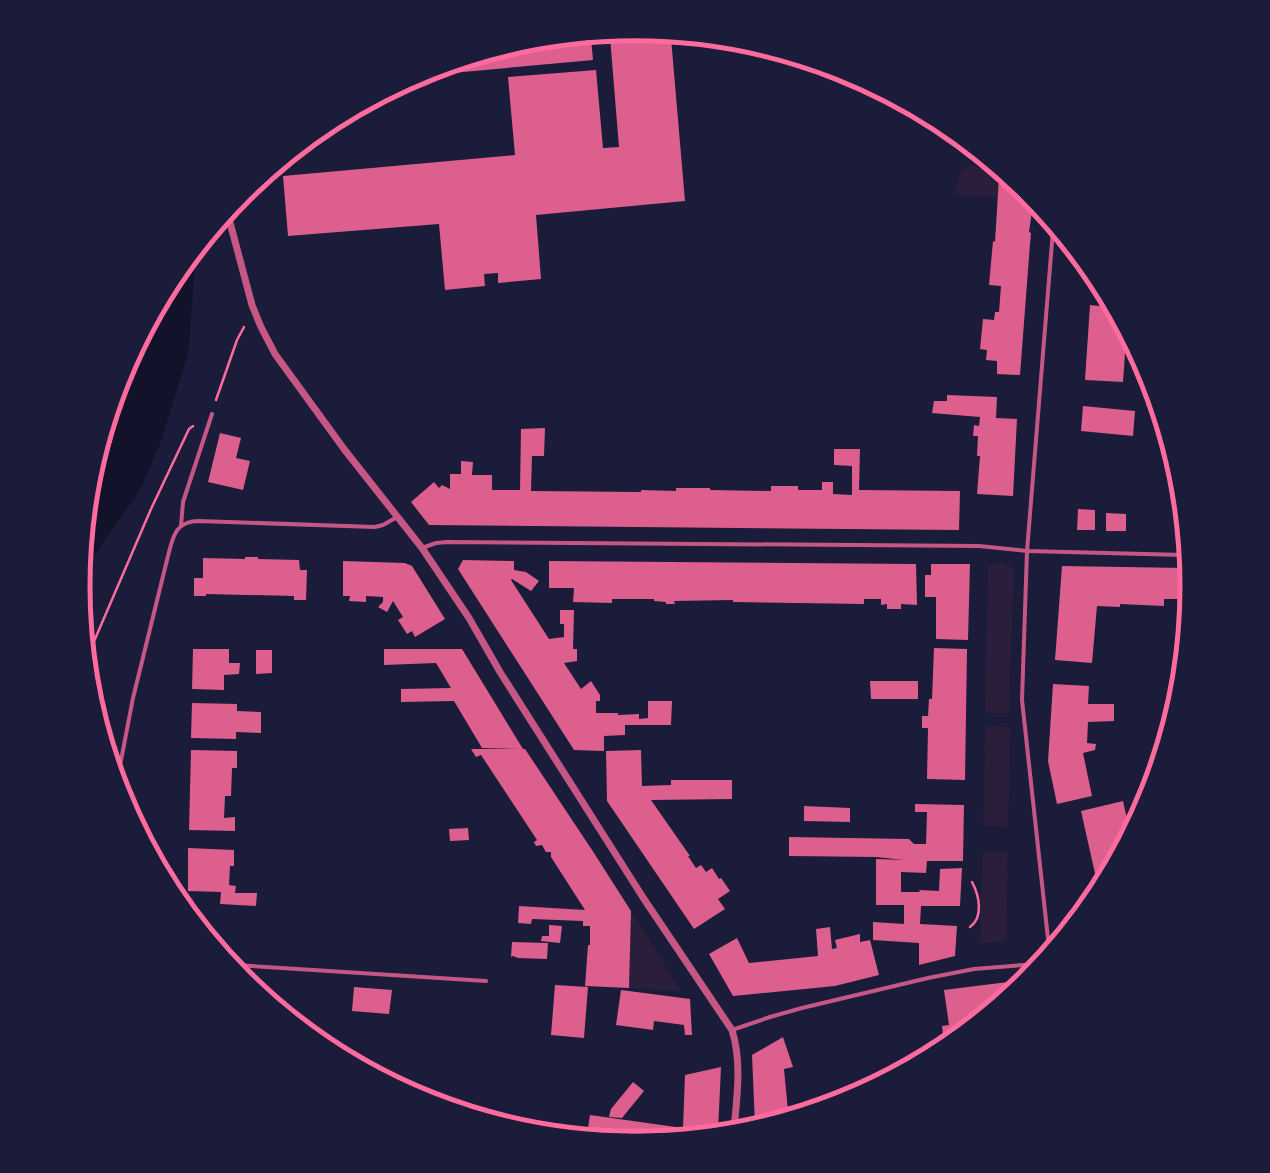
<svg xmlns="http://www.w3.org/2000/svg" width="1270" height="1173" viewBox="0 0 1270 1173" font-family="Barlow,sans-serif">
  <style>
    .green { fill: #2a1e3b }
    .water { fill: #12122b }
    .building { fill: #dd5f8e }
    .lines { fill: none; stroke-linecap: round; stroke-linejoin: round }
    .path { stroke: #ff6b9d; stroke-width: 2.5 }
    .minor { stroke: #c65784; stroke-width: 4 }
    .tertiary { stroke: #c65784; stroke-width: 7 }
    .rim { fill: none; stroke: #ff6b9d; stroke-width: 5 }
  </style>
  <rect width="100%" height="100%" fill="#1b1b3a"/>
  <!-- green -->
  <g class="green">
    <path d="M 967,165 L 991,168 L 1000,174 L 999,198 L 953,195 L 962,170 L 965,171 Z"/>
    <path d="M 994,563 L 1010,566 L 1014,570 L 1009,713 L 985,713 L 988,567 Z"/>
    <path d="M 985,726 L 1011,727 L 1008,827 L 983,826 Z"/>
    <path d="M 982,852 L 1008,853 L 1006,938 L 1003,941 L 984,943 L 980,941 Z"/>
    <path d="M 631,911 L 681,991 L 629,988 Z"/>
  </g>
  <!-- water -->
  <path class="water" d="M 196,255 L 188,354 L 161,441 L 140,490 L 95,554 L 84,576 L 93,478 L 125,375 L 176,279 Z"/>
  <!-- building -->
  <g class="building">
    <path d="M 635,34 L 671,38 L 685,201 L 536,215 L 541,279 L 498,283 L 498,273 L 484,274 L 485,286 L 445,290 L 439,224 L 288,236 L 283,176 L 515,155 L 508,77 L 596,70 L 603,148 L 619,147 L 610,37 Z"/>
    <path d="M 591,38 L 593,60 L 430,75 L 527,45 Z"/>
    <path d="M 999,177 L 1003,177 L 1026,196 L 1033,204 L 1029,232 L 1031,233 L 1030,244 L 1020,375 L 997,374 L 997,361 L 986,360 L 987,350 L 980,349 L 983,319 L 994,320 L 995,312 L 999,312 L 1001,286 L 989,285 L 993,241 L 995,242 Z"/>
    <path d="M 1093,278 L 1095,280 L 1102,294 L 1092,294 Z"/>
    <path d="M 1090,305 L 1109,307 L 1126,339 L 1123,382 L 1085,380 Z"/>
    <path d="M 947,395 L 997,397 L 996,418 L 1017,419 L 1013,496 L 977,494 L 980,456 L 977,456 L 978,436 L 973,436 L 974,425 L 979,426 L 980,417 L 932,413 L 934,401 L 947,401 Z"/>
    <path d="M 1083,406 L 1135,411 L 1133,436 L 1081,431 Z"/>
    <path d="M 545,428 L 544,456 L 532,456 L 531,491 L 641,492 L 641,490 L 676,491 L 676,488 L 710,488 L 710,490 L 771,491 L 771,486 L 798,486 L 798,490 L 822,490 L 822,482 L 833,482 L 833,494 L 852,495 L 852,466 L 834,465 L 834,449 L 860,449 L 859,490 L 960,491 L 959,530 L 429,525 L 411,502 L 434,482 L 439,488 L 442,485 L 450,489 L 450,474 L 461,474 L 461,461 L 473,462 L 472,475 L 492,475 L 492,490 L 520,490 L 521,429 Z"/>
    <path d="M 220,433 L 241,438 L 236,458 L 250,461 L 243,490 L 208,482 Z"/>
    <path d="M 1078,509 L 1095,510 L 1095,530 L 1077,530 Z"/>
    <path d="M 1106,513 L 1126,514 L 1126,531 L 1106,531 Z"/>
    <path d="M 245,557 L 258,557 L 258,559 L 299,560 L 300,570 L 307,570 L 306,600 L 294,600 L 294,596 L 206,594 L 206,596 L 194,596 L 194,578 L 203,578 L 203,558 L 245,559 Z"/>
    <path d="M 463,560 L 514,561 L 514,570 L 526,572 L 539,581 L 531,591 L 512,579 L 511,580 L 549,639 L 564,637 L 564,624 L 560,624 L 560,610 L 574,610 L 573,649 L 577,649 L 577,661 L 564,663 L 581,689 L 591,681 L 600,695 L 600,701 L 596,701 L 596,713 L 618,713 L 618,715 L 639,714 L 639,719 L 648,718 L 648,701 L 672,701 L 671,725 L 625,725 L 625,735 L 604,736 L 604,751 L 574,750 L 458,569 Z"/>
    <path d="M 343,561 L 405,563 L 412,566 L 445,619 L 415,637 L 412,631 L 407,634 L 398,620 L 403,617 L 393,601 L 387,612 L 378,607 L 383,602 L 383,597 L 366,596 L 366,602 L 349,601 L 350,596 L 343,596 Z"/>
    <path d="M 549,561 L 916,564 L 917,605 L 901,604 L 901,609 L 887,609 L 887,604 L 881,605 L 881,599 L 864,599 L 864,604 L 733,602 L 733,600 L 674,601 L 675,604 L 666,604 L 666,602 L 654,601 L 654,599 L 612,599 L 612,603 L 573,602 L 574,588 L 549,588 Z"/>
    <path d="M 931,564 L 970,564 L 968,640 L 936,639 L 936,597 L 925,597 L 925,575 L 931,575 Z"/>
    <path d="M 1062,566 L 1186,568 L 1187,587 L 1186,599 L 1164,599 L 1164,606 L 1120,604 L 1120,607 L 1097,606 L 1092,663 L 1055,660 Z"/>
    <path d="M 934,648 L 967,649 L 965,780 L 927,779 L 928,728 L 922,728 L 922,716 L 928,716 L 929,699 L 932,699 Z"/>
    <path d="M 193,649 L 229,649 L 229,663 L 240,663 L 239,674 L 224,675 L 224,690 L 192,689 Z"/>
    <path d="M 384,649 L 462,649 L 523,749 L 482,748 L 454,701 L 401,702 L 401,689 L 451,688 L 436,663 L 384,665 Z"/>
    <path d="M 256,650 L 272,650 L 272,673 L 256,674 Z"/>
    <path d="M 870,681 L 918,681 L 918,699 L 871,699 Z"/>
    <path d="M 1053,684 L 1089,686 L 1088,704 L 1114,704 L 1114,721 L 1088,722 L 1087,743 L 1096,744 L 1095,750 L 1083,753 L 1092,796 L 1057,804 L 1048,761 Z"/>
    <path d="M 192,703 L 237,704 L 237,711 L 261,712 L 261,733 L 236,732 L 236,739 L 191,738 Z"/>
    <path d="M 471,749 L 525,749 L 594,853 L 631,911 L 629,988 L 585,986 L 588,945 L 590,945 L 590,926 L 583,926 L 583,921 L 532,919 L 531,924 L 518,923 L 519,906 L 585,910 L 551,857 L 551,852 L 546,852 L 542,845 L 536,846 L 534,842 L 537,840 L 481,755 L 476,757 Z"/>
    <path d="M 191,750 L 237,751 L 237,768 L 232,768 L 231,796 L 225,796 L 224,818 L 235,817 L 235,831 L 189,830 Z"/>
    <path d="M 641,750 L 642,786 L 671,785 L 671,780 L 732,780 L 732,799 L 651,800 L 690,856 L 688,856 L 696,868 L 701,865 L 706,872 L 712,868 L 719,879 L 721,878 L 730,891 L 718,899 L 725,909 L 694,929 L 607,801 L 606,751 Z"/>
    <path d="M 1123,801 L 1129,828 L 1098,887 L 1081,811 Z"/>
    <path d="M 915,804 L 964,805 L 963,861 L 927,861 L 926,873 L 901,872 L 901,892 L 920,892 L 919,890 L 939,891 L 940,869 L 962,868 L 960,906 L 921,906 L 920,924 L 957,926 L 955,956 L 919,965 L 919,943 L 873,940 L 873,922 L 904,924 L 904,905 L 876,905 L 876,859 L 904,860 L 876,857 L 789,856 L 789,837 L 909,839 L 914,844 L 926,844 L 927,812 L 915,812 Z"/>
    <path d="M 804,806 L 850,808 L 850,822 L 804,821 Z"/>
    <path d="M 468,828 L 469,840 L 450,841 L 449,829 Z"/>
    <path d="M 188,848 L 234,850 L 234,866 L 230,866 L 229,885 L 236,886 L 235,893 L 257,893 L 256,906 L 220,904 L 221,892 L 188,891 Z"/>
    <path d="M 549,925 L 562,926 L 560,943 L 541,941 L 542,936 L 549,936 Z"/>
    <path d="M 830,927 L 832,949 L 837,948 L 835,940 L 860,934 L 860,942 L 870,940 L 879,975 L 835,986 L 733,996 L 709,954 L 737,938 L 749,963 L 818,956 L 816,929 Z"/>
    <path d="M 512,942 L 548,943 L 547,959 L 518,958 L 513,956 L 511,957 Z"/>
    <path d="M 1023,980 L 987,1009 L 944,1044 L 942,1026 L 949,1025 L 944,990 Z"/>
    <path d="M 555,985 L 588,987 L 584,1038 L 551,1035 Z"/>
    <path d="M 354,987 L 392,990 L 389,1014 L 352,1011 Z"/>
    <path d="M 621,990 L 690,999 L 692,1035 L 685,1035 L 684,1025 L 654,1021 L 653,1030 L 616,1025 Z"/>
    <path d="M 783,1037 L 793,1067 L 784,1069 L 788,1111 L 801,1111 L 755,1125 L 752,1055 Z"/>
    <path d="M 721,1067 L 718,1131 L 658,1137 L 658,1135 L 633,1133 L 632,1139 L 587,1134 L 590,1115 L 683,1128 L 685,1075 Z"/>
    <path d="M 633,1082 L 644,1091 L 622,1118 L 609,1117 L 611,1109 Z"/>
  </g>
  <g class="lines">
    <!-- path -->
    <g class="path">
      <path d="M 216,400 L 237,340 L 244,327"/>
      <path d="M 89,653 L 151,509 L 189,429 L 193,426"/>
      <path d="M 970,927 C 984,917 979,895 972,882"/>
    </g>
    <!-- minor -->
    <g class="minor">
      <path d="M 181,526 L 183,502 L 212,414"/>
      <path d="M 422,548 L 436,543 L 447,542 L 979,546 L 1027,551 L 1184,555"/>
      <path d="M 118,776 L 133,698 L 168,556 C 173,537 175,521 199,521 L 375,527 L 383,525 L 397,517"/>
      <path d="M 1049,948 L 1022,700 L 1027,551 L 1053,230"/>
      <path d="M 235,965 L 486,981"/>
      <path d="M 732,1030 L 770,1017 L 802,1008 L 928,978 L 974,969 L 1036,964"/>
    </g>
    <!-- tertiary -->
    <path class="tertiary" d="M 228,215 L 252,305 L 261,327 L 275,354 L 344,449 L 422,548 L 469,618 L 500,672 L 644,899 L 732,1030 C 742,1062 737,1096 734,1129"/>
  </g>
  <!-- crop -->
  <path d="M0 0H1270V1173H0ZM90 586a545 545 0 1 1 1090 0a545 545 0 1 1-1090 0Z" fill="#1b1b3a" fill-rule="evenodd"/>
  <path class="rim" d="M90 586a545 545 0 1 1 1090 0a545 545 0 1 1-1090 0Z"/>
</svg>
